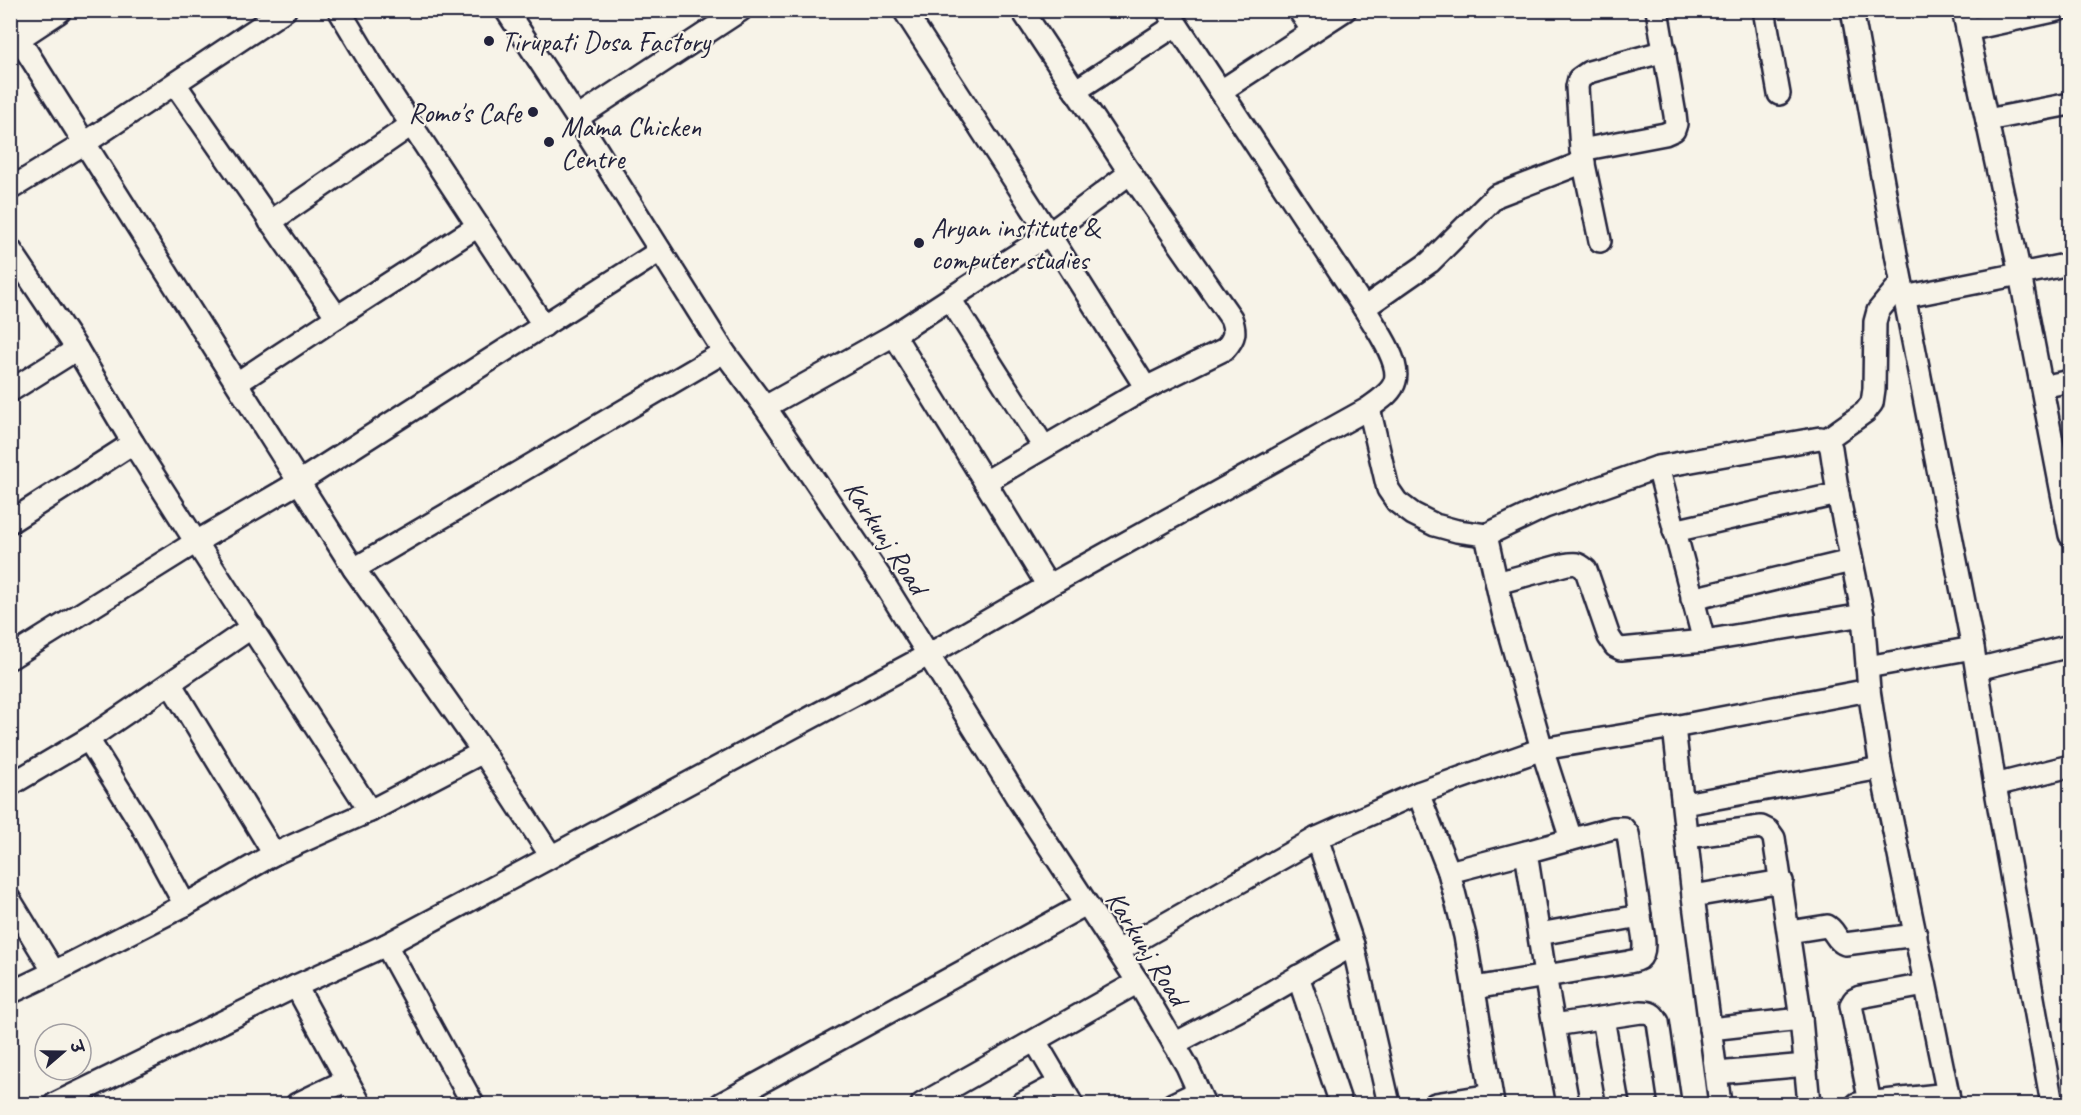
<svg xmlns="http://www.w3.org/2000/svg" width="2081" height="1115" viewBox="0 0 2081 1115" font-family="Caveat,'Playpen Sans Deva',sans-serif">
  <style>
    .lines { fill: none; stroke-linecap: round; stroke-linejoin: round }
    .minor-casing { stroke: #22223b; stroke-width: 26 }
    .major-casing { stroke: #22223b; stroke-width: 32 }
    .minor { stroke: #f7f3e8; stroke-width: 21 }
    .major { stroke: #f7f3e8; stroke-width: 27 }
    .poi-dot { fill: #22223b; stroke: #f7f3e8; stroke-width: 2 }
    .labels { text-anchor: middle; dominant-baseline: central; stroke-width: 4.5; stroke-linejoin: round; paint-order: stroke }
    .poi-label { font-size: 28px; fill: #22223b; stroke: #f7f3e8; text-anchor: start }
    .street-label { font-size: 28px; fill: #22223b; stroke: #f7f3e8 }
  </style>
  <rect width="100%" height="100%" fill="#f7f3e8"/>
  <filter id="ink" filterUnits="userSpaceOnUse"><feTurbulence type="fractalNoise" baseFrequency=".0167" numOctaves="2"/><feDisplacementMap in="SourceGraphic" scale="12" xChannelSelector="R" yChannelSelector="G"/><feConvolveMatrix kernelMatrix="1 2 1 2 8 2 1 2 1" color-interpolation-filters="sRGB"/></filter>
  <g filter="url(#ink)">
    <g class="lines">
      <!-- minor casing -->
      <g class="minor-casing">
        <g id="minor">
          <path d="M 339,10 L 372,65 L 544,326"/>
          <path d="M 506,10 L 577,118 L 724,352 L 765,407 L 882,580 L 1016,796 L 1138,982 L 1187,1066 L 1204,1104"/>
          <path d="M 1299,10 L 1312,30"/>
          <path d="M 1764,10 L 1779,94"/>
          <path d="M 1852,10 L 1896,254 L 1973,648 L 1995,785 L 2052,1104"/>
          <path d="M 1963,10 L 2020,274 L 2070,535"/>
          <path d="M 10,25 L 354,569 L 483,752 L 551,856"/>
          <path d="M 1967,30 L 2058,10"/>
          <path d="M 175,84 L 337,317 L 478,226"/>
          <path d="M 1075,91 L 1176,25"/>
          <path d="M 1221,91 L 1345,10"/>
          <path d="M 577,118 L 741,10"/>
          <path d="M 1987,120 L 2070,104"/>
          <path d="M 1581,150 L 1665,134 L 1674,130 L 1676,124 L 1675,115 L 1657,10"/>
          <path d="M 1130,173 L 1049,234 L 1146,388"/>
          <path d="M 10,189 L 85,143 L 285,10"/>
          <path d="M 270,222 L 411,125"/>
          <path d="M 1600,241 L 1581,150 L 1577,87 L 1579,79 L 1589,72 L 1665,51"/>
          <path d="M 10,249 L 77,349 L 133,443 L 196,542 L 370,811 L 483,752"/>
          <path d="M 1904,297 L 2070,264"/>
          <path d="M 950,299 L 1044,447"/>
          <path d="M 1364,308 L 1430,262 L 1496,196 L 1584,162"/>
          <path d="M 894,335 L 985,482 L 1146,388 L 1225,349 C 1235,338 1236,332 1231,318 L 1130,173 L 1022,10"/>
          <path d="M 237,383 L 337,317"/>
          <path d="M 2042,387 L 2070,381"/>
          <path d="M 10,391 L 77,349"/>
          <path d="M 765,407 L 894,335 L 1049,234 L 904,10"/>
          <path d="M 1369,408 L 1388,489 L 1397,502 L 1413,514 L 1435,525 L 1457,531 L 1486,535 L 1545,507 L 1658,467 L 1820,438 L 1827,439 L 1865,412 L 1872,403 L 1874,389 L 1875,322 L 1878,311 L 1901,283"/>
          <path d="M 1827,439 L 1831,448 L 1838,494 L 1863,615 L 1869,690 L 1881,768 L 1950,1104"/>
          <path d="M 1658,467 L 1704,641"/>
          <path d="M 985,482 L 1048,586"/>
          <path d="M 10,522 L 133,443"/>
          <path d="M 1674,531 L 1838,494"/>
          <path d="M 1486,535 L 1503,612 L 1542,749 L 1571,839"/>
          <path d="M 354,569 L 724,352"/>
          <path d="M 1497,583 L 1563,565 C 1574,563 1578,562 1586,570 L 1609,637 L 1615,646 L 1621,649 L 1704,641 L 1863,615"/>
          <path d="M 1692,599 L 1851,561"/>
          <path d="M 10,658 L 196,542 L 299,482 L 660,251"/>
          <path d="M 1867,667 L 1973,648"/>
          <path d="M 1977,669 L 2070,646"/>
          <path d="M 170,683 L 274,854"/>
          <path d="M 1674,727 L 1693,896 L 1720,1104"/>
          <path d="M 88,739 L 141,824 L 185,905"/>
          <path d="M 10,785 L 88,739 L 252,627"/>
          <path d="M 1995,785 L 2070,766"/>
          <path d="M 1418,793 L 1449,872 L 1465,936 L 1493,1104"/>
          <path d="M 1684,804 L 1881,768"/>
          <path d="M 1687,837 L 1761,827 L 1769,831 L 1774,838 L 1801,1019 L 1710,1029"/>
          <path d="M 1317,838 L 1353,945 L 1389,1104"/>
          <path d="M 1526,852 L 1613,828 L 1623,828 L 1628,834 L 1640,916 L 1539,934"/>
          <path d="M 1449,872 L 1526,852 L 1545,975 L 1568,1104"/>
          <path d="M 1693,896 L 1782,881"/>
          <path d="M 10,900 L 54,972 L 10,993"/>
          <path d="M 1789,932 L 1827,926 C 1835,930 1836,941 1845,944 L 1916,935"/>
          <path d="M 386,945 L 473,1104"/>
          <path d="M 1118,951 L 1317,838 L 1418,793 L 1542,749 L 1674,727 L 1869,690"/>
          <path d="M 54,972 L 185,905 L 274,854 L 370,811"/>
          <path d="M 1298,976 L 1341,1104"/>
          <path d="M 296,986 L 360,1104"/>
          <path d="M 1474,988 L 1629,962 C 1632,961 1636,961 1639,959 C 1649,951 1641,927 1640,916"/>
          <path d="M 1603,1018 L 1618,1104"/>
          <path d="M 1801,1019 L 1809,1104"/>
          <path d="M 1554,1025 L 1641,1012 C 1650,1012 1653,1013 1658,1022 L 1670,1104"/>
          <path d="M 1035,1041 L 1072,1104"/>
          <path d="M 1174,1044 L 1256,1001 L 1353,945"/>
          <path d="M 1717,1073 L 1806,1065"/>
          <path d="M 1870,1103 L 1851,1005 L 1854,1000 L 1860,997 L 1925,985"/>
          <path d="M 55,1104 L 296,986 L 386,945 L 928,655 L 1048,586 L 1369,408 C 1378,401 1392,393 1395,381 C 1401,361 1374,325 1364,308 L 1167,10"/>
          <path d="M 297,1104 L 347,1080"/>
          <path d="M 721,1104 L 1086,904"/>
          <path d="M 922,1104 L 1138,982"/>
          <path d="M 1021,1104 L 1060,1083"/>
          <path d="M 1173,1104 L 1198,1092"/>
          <path d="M 1435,1104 L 1491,1095"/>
          <path d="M 1857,1104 L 1948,1094"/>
        </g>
      </g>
      <!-- major casing -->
      <g class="major-casing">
        <g id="major">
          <path d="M 10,13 L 14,10"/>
          <path d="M 10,41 L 57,10"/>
        </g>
      </g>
      <!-- minor -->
      <use href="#minor" class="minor"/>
      <!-- major -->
      <use href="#major" class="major"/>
    </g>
  </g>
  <!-- markers -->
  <g class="poi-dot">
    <circle cx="489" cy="41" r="6"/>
    <circle cx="533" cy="112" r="6"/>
    <circle cx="549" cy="142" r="6"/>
    <circle cx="919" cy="243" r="6"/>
  </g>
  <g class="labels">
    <!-- poi labels -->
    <g class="poi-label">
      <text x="501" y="41">Tirupati Dosa Factory</text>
      <text x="521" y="112" text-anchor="end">Romo's Cafe</text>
      <text x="561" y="126">Mama Chicken<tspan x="561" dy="32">Centre</tspan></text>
      <text x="931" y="227">Aryan institute &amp;<tspan x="931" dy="32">computer studies</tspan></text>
    </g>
    <!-- street labels -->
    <g class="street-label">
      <text transform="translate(886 537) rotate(57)">Karkunj Road</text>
      <text transform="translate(1147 948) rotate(58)">Karkunj Road</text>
    </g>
  </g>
  <!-- margin -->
  <rect width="2081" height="1115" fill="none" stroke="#f7f3e8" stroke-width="36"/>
  <rect x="18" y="18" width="2045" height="1079" fill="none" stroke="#22223b" stroke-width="2" filter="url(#ink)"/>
  <!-- north arrow -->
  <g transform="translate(63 1052) rotate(70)"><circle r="28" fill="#f7f3e8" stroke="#a29fa3" stroke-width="1.5"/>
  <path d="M0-4.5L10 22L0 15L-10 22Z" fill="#22223b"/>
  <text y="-9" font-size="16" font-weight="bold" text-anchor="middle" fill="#22223b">उ</text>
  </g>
</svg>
